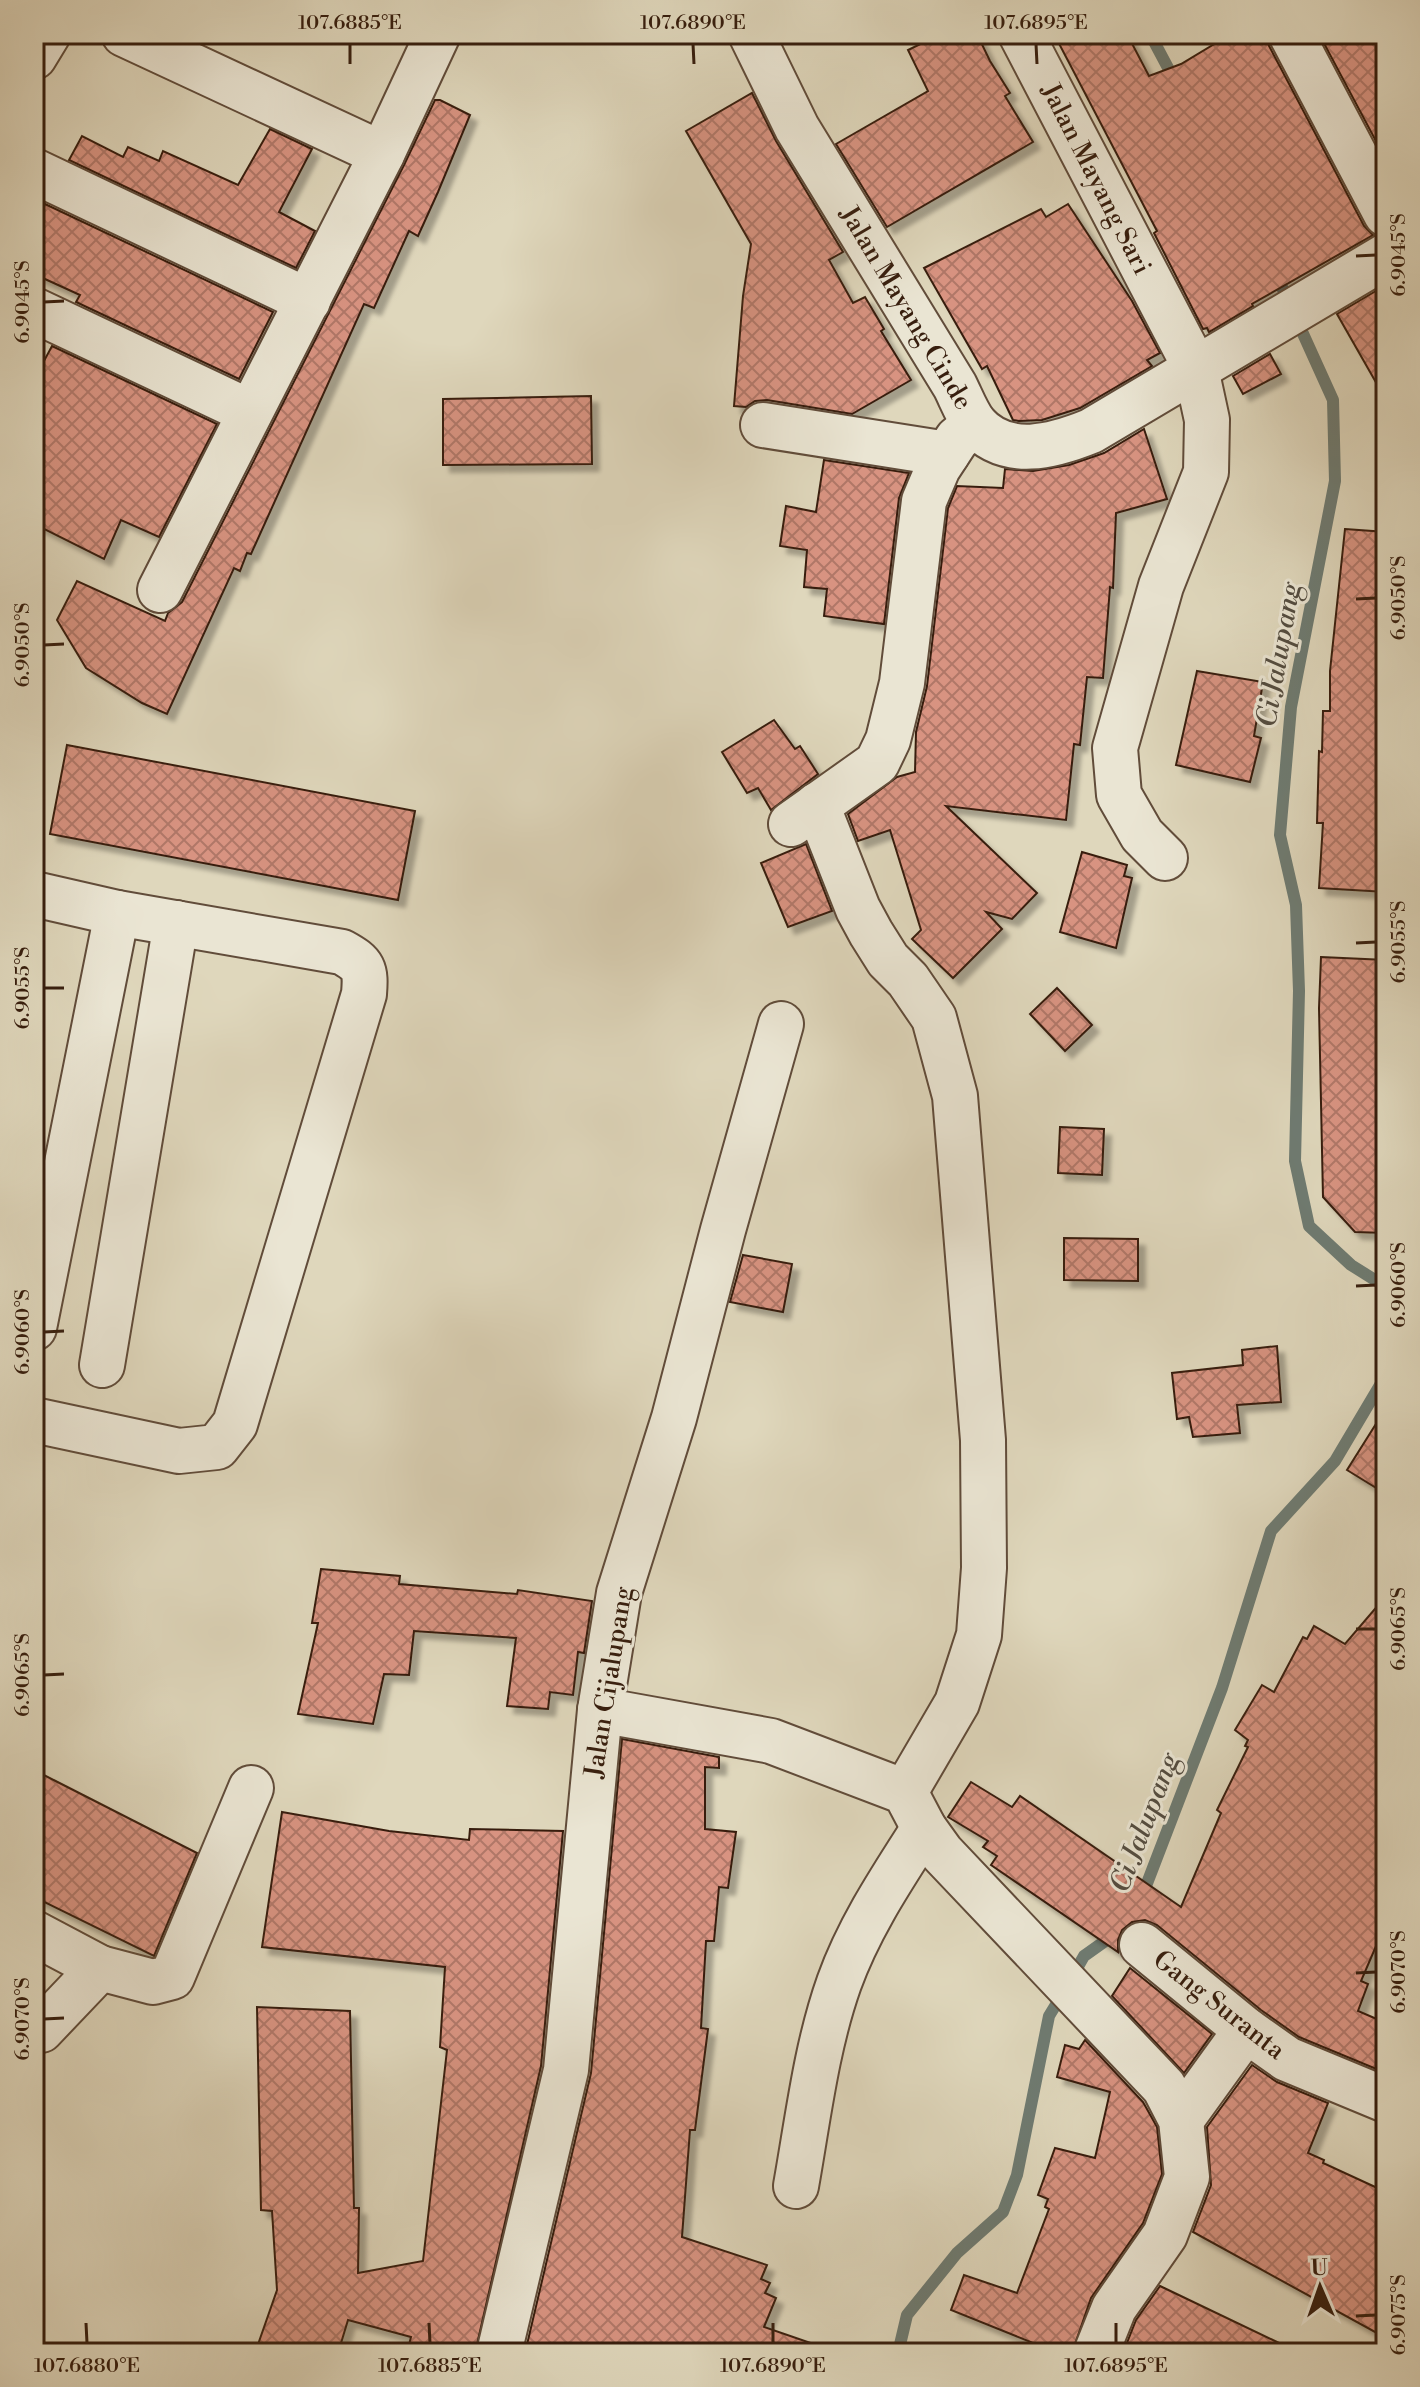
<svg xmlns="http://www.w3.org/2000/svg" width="1420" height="2387" viewBox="0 0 1420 2387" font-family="'Libre Bodoni',serif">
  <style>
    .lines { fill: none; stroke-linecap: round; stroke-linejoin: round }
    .stream { stroke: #6e7b72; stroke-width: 12 }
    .building { fill: url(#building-cross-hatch); stroke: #371e0e; stroke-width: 2; filter: url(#shadow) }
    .minor-casing { stroke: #614c3a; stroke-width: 48 }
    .minor { stroke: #eae5d3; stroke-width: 44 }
    .ticks { fill: none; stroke: #371e0e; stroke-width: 3 }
    .labels { text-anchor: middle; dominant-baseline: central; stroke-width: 6; stroke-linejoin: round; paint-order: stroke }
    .street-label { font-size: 26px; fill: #371e0e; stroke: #eae5d3 }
    .water-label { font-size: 28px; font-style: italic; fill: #534c40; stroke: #eae5d3 }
    .neatline { fill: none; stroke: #371e0e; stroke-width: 3 }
    .ticks-label { font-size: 20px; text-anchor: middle; fill: #371e0e }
  </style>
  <defs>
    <pattern id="building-cross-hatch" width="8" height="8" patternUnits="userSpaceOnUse" patternTransform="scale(2)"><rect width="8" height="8" fill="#d89381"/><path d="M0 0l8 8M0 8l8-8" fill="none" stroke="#b07768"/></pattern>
    <filter id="shadow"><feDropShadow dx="7" dy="7" stdDeviation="2" flood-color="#0004"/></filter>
  </defs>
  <rect width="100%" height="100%" fill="#dfd7bc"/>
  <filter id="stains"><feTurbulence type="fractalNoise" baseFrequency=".0025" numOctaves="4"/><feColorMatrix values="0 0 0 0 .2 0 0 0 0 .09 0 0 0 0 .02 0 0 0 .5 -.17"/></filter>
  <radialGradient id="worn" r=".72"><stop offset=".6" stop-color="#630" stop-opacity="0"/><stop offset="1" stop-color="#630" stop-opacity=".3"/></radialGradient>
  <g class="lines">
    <!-- stream -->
    <g class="stream">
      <path d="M 1150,34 L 1175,81"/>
      <path d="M 1276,274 L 1333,400 L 1335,481 L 1291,707 L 1280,835 L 1296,905 L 1299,991 L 1295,1161 L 1309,1226 L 1351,1265 L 1386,1287"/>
      <path d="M 1141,1899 L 1222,1688 L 1271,1531 L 1335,1461 L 1386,1375"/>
      <path d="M 1072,1977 L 1084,1956 L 1115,1934"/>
      <path d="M 898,2353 L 907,2315 L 957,2253 L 1003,2212 L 1017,2175 L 1049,2016 L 1063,1993"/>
    </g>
  </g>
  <!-- building -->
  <g class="building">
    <path d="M 941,34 L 977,34 L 990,61 L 1010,93 L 1005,96 L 1033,142 L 887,227 L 836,144 L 928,91 L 908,50 Z"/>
    <path d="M 1054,34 L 1127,34 L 1149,76 L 1181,64 L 1231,34 L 1266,34 L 1269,46 L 1364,226 L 1373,235 L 1252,304 L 1253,306 L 1209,332 L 1207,328 L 1203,329 L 1154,233 L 1157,231 Z"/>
    <path d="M 1319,34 L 1386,34 L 1386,160 Z"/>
    <path d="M 752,93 L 776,141 L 843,252 L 829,260 L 853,303 L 865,297 L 884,329 L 881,331 L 911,380 L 852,414 L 767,400 L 755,401 L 746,407 L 734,406 L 743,296 L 751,244 L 686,131 Z"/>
    <path d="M 435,100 L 440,100 L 470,115 L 438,192 L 418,236 L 409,231 L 374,308 L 364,304 L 251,554 L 247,553 L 240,571 L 234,568 L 167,714 L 142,703 L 86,668 L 57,620 L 77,581 L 165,621 L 168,613 L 182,602 L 404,165 Z"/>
    <path d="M 270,129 L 312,149 L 279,212 L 315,231 L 296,268 L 69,160 L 82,136 L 123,157 L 128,147 L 159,161 L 163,151 L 238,185 Z"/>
    <path d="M 45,204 L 273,312 L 239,379 L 76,302 L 80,295 L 34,274 L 34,206 L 42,209 Z"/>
    <path d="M 1068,204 L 1132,301 L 1160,353 L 1147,360 L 1152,366 L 1080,408 L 1042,420 L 1019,421 L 1013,420 L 987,366 L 982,369 L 924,268 L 1041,209 L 1046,217 Z"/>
    <path d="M 1386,285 L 1386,400 L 1337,314 Z"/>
    <path d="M 52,346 L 217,424 L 159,537 L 121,520 L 104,559 L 34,524 L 34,356 L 44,361 Z"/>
    <path d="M 1270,354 L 1281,374 L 1243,394 L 1233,376 Z"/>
    <path d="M 591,396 L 592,464 L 443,465 L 443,399 Z"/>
    <path d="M 1144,429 L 1167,499 L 1116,513 L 1113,588 L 1110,587 L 1103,678 L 1087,677 L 1080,745 L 1074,744 L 1066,820 L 946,806 L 1037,893 L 1012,919 L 986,912 L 1002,929 L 953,978 L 912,939 L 921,930 L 890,830 L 858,841 L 848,814 L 897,777 L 915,772 L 916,732 L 927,686 L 948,508 L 957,486 L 1003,488 L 1005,469 L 1033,471 L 1069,465 L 1104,453 Z"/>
    <path d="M 824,460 L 909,473 L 899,498 L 884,624 L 824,616 L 827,589 L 804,587 L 807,550 L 780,546 L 786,506 L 816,512 Z"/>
    <path d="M 1345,529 L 1386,532 L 1386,892 L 1319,888 L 1323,823 L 1317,823 L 1319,751 L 1322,752 L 1323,711 L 1330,711 L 1330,671 Z"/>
    <path d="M 1197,671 L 1263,682 L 1254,736 L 1261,738 L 1250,782 L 1176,765 Z"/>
    <path d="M 774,720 L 795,749 L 800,746 L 818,774 L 771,810 L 758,788 L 747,793 L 722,752 Z"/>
    <path d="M 67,745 L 415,811 L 398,900 L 50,834 Z"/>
    <path d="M 806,844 L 832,911 L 788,927 L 761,863 Z"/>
    <path d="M 1082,852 L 1127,865 L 1124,876 L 1132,878 L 1116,948 L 1060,932 Z"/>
    <path d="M 1321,957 L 1386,960 L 1386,1233 L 1355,1232 L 1323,1197 L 1319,1008 Z"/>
    <path d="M 1057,988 L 1092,1025 L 1065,1051 L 1030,1014 Z"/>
    <path d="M 1060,1127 L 1104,1129 L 1102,1175 L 1058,1173 Z"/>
    <path d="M 1064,1238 L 1138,1239 L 1138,1281 L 1064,1280 Z"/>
    <path d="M 743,1255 L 792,1264 L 783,1312 L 730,1302 Z"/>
    <path d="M 1277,1346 L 1281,1402 L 1237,1405 L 1240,1433 L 1193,1437 L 1189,1417 L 1177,1419 L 1172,1373 L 1243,1365 L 1242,1350 Z"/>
    <path d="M 1386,1408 L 1386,1494 L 1347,1470 Z"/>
    <path d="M 321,1569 L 400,1576 L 399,1584 L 517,1594 L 518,1590 L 592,1601 L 584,1653 L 578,1652 L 573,1695 L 550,1692 L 548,1709 L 507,1706 L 516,1638 L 414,1631 L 409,1675 L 384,1674 L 373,1724 L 298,1714 L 318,1623 L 312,1623 Z"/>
    <path d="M 1386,1596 L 1386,1923 L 1361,1981 L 1368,1984 L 1358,2011 L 1386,2023 L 1386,2073 L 1299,2037 L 1261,2010 L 1157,1925 L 1145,1920 L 1132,1922 L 1122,1930 L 1118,1940 L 1118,1952 L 991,1865 L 997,1856 L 983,1847 L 988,1841 L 948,1817 L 971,1782 L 1012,1807 L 1020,1796 L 1181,1907 L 1221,1813 L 1217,1810 L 1248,1747 L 1245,1746 L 1248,1740 L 1235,1730 L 1262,1685 L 1274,1692 L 1303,1637 L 1307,1639 L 1314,1626 L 1345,1644 Z"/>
    <path d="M 622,1739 L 719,1757 L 719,1768 L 705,1767 L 705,1829 L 736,1832 L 728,1888 L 719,1887 L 714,1941 L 706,1941 L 701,2028 L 708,2029 L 695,2130 L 690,2130 L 682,2237 L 767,2265 L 761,2279 L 770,2283 L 765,2293 L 776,2298 L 764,2327 L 825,2348 L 824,2353 L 525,2353 L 591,2073 Z"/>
    <path d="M 34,1770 L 197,1853 L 154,1956 L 34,1897 Z"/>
    <path d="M 282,1812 L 389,1831 L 469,1840 L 470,1829 L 563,1831 L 541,2066 L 475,2353 L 407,2353 L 411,2337 L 348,2320 L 338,2353 L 255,2353 L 277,2290 L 272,2211 L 261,2210 L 257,2007 L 350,2011 L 354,2208 L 359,2208 L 358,2273 L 423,2261 L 447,2050 L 440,2047 L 445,1967 L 262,1947 Z"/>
    <path d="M 1130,1968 L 1212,2034 L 1184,2073 L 1112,1996 Z"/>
    <path d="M 1085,2040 L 1143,2102 L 1157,2127 L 1162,2174 L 1143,2223 L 1091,2298 L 1072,2353 L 1058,2353 L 951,2310 L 964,2275 L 1017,2293 L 1049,2209 L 1045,2207 L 1048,2199 L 1038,2195 L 1055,2148 L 1095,2158 L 1110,2092 L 1057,2077 L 1065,2045 L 1079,2049 Z"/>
    <path d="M 1252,2065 L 1277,2082 L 1328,2103 L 1308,2153 L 1324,2160 L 1323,2163 L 1386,2192 L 1386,2338 L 1193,2232 L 1211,2185 L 1207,2127 Z"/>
    <path d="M 1160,2286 L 1300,2353 L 1123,2353 L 1136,2320 Z"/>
  </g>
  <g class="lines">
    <!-- minor casing -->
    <g class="minor-casing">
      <g id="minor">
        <path d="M 124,34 L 382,154"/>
        <path d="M 751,34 L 797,128 L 955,386 C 961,398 967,414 975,424 C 1006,460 1054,446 1091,431 L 1386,256"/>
        <path d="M 1021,34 L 1196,369 L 1207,420 L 1206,472 L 1161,586 L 1115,748 L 1119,795 L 1142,835 L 1165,858"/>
        <path d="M 1291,34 L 1386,214"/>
        <path d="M 34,57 L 48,34"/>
        <path d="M 34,171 L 308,301"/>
        <path d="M 34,310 L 250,412"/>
        <path d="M 763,425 L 947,454"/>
        <path d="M 160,590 L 382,154 L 438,34"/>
        <path d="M 817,805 L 858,909 L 871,933 L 888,960 L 908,980 L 934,1018 L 955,1096 L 983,1440 L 984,1568 L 979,1635 L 957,1703 L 905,1792"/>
        <path d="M 791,824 L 877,763 L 888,740 L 902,683 L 924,501 L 938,468 L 957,439 L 975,424"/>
        <path d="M 34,894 L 117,913 L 34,1328"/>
        <path d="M 102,1365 L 176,923"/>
        <path d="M 34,1420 L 179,1451 L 217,1447 L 235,1424 L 364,994 C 366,969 364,964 342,952 L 117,913"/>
        <path d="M 600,1710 L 771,1741 L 905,1792 L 924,1828 L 942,1853 L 1164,2087 L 1181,2120 L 1187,2177 L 1165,2235 L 1114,2308 L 1096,2353"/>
        <path d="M 34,1933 L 100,1968"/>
        <path d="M 1142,1945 L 1246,2030 L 1287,2059 L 1386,2100"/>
        <path d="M 34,2031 L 41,2030 L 100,1968 L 153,1982 L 172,1977 L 251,1788"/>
        <path d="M 1181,2120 L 1246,2030"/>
        <path d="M 796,2186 C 808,2119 816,2048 839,1983 C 859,1927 892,1878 924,1828"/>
        <path d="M 499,2353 L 566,2070 L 600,1710 L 619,1593 L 674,1418 L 723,1230 L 781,1024"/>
      </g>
    </g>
    <!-- minor -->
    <use href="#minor" class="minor"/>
  </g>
  <!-- ticks -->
  <path class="ticks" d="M 350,44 L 350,64M 693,44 L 694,64M 1036,44 L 1037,64M 1356,256 L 1376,255M 44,302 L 64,301M 1356,599 L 1376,598M 44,645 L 64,644M 1356,943 L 1376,942M 44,988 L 64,988M 1356,1286 L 1376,1285M 44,1332 L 64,1331M 1356,1629 L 1376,1629M 44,1675 L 64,1674M 1356,1973 L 1376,1972M 44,2019 L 64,2018M 1356,2316 L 1376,2315M 86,2323 L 87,2343M 429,2323 L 430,2343M 773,2323 L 773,2343M 1116,2323 L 1116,2343"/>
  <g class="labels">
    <!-- street labels -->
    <g class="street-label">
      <text transform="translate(1096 179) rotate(63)">Jalan Mayang Sari</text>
      <text transform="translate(906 308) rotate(59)">Jalan Mayang Cinde</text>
      <text transform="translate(609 1682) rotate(-81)">Jalan Cijalupang</text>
      <text transform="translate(1219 2005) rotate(38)">Gang Suranta</text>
    </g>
    <!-- water labels -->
    <g class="water-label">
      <text transform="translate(1279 655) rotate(-80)">Ci Jalupang</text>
      <text transform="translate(1145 1823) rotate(-69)">Ci Jalupang</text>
    </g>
  </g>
  <!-- margin -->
  <rect width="1420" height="2387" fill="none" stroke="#dfd7bc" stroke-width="88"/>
  <!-- north arrow -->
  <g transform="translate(1320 2287) rotate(358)" stroke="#eae5d3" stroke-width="6" paint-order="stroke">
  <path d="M0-6L14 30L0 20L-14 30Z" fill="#371e0e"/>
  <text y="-12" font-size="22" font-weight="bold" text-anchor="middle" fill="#371e0e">U</text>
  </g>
  <rect x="44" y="44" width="1332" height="2299" class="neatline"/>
  <g class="ticks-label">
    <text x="350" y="29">107.6885°E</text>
    <text x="693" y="29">107.6890°E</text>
    <text x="1036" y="29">107.6895°E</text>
    <text transform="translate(1398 255) rotate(-90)" y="7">6.9045°S</text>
    <text transform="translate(22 302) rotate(-90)" y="7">6.9045°S</text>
    <text transform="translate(1398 598) rotate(-90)" y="7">6.9050°S</text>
    <text transform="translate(22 645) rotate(-90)" y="7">6.9050°S</text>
    <text transform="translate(1398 942) rotate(-90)" y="7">6.9055°S</text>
    <text transform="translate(22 988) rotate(-90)" y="7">6.9055°S</text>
    <text transform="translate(1398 1285) rotate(-90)" y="7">6.9060°S</text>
    <text transform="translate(22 1332) rotate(-90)" y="7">6.9060°S</text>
    <text transform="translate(1398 1629) rotate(-90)" y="7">6.9065°S</text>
    <text transform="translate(22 1675) rotate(-90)" y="7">6.9065°S</text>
    <text transform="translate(1398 1972) rotate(-90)" y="7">6.9070°S</text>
    <text transform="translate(22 2019) rotate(-90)" y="7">6.9070°S</text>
    <text transform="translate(1398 2315) rotate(-90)" y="7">6.9075°S</text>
    <text x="87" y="2372">107.6880°E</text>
    <text x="430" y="2372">107.6885°E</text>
    <text x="773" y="2372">107.6890°E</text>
    <text x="1116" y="2372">107.6895°E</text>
  </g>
  <rect width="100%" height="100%" filter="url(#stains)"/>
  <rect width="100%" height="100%" fill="url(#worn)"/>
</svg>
